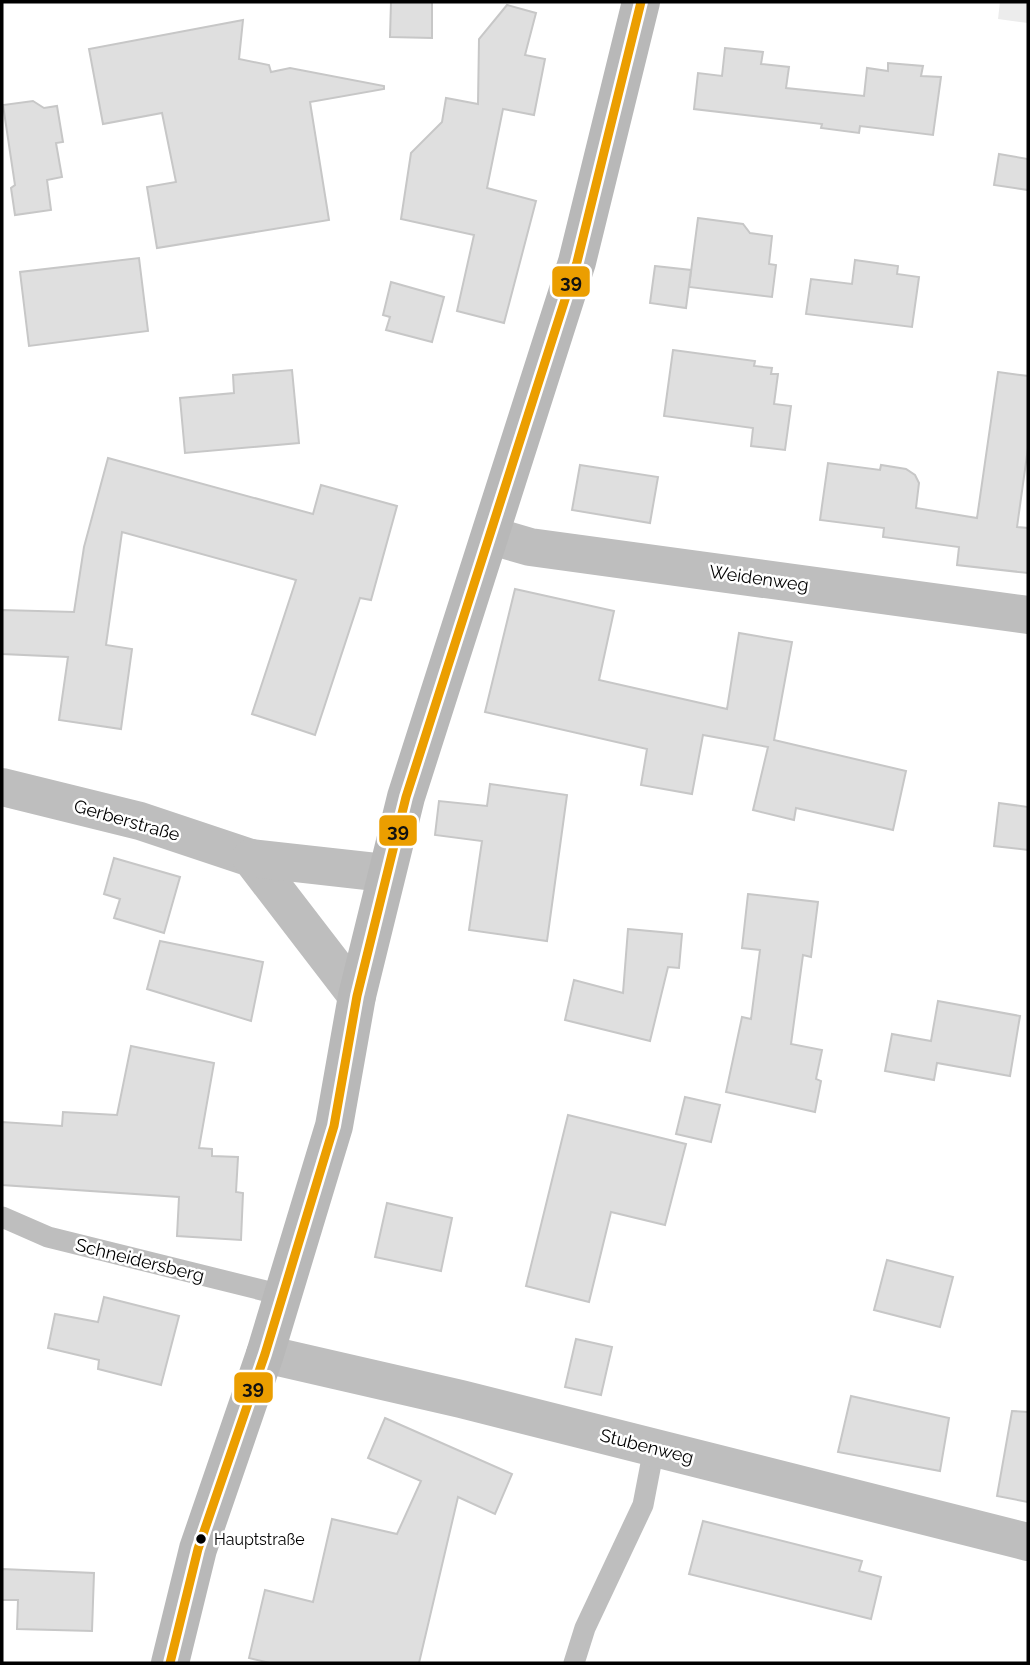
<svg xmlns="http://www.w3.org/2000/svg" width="1030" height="1665" viewBox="0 0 1030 1665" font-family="Raleway,sans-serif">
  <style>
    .green { fill: #ececec }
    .building { fill: #dfdfdf; stroke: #c7c7c7; stroke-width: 2 }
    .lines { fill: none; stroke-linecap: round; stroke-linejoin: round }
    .lane { stroke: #bebebe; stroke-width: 21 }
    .street { stroke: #bebebe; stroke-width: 38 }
    .secondary { stroke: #b8b8b8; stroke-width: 38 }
    .bus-1-casing { stroke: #fff; stroke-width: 14 }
    .bus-1 { stroke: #eb9e00; stroke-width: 9 }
    .bus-dot { fill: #000; stroke: #fff; stroke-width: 2.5 }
    .labels { text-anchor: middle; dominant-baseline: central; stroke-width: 5; stroke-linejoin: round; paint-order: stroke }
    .bus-label { font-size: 16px; fill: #000; stroke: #fff; text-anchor: start }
    .street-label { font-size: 18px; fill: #000; stroke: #fff }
    .line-badge { stroke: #fff; stroke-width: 2.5 }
    .pale-badge-label { font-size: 19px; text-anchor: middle; font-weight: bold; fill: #111 }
  </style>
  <rect width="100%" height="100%" fill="#fff"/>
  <!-- green -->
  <path class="green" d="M 1000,2 L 1028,2 L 1028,23 L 998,19 Z"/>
  <!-- building -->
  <g class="building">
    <path d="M 391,2 L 432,2 L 432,38 L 390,37 Z"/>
    <path d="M 507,5 L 536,13 L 525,55 L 545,59 L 534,115 L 503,109 L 487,188 L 536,201 L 504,323 L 457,311 L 474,235 L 401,219 L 411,153 L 442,122 L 446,98 L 478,104 L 479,39 Z"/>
    <path d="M 243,20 L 239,59 L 269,65 L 271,72 L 290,68 L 384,86 L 384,89 L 310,102 L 329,220 L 157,248 L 147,187 L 176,182 L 162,113 L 103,124 L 89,49 Z"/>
    <path d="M 725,48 L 763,52 L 761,64 L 789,67 L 786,88 L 864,96 L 867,68 L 888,71 L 888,63 L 923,66 L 921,76 L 941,77 L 933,135 L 860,126 L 859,133 L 821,128 L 822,124 L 694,109 L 698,73 L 722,76 Z"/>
    <path d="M 33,101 L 44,108 L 57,106 L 63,142 L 56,143 L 62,177 L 47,180 L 51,210 L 15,215 L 11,188 L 15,185 L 3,105 Z"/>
    <path d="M 999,154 L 1028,159 L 1028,190 L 994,185 Z"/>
    <path d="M 698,218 L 743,224 L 750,233 L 772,236 L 769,264 L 776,265 L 772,297 L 689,287 Z"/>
    <path d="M 139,258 L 148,331 L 29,346 L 20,272 Z"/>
    <path d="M 855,260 L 898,266 L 897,274 L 919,277 L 912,327 L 806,314 L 811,279 L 852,284 Z"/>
    <path d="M 655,266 L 691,270 L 686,308 L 650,303 Z"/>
    <path d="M 391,282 L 444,297 L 432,342 L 386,330 L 390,317 L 383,315 Z"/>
    <path d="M 673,350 L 755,361 L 754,366 L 772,368 L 771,374 L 778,374 L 774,404 L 791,406 L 785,450 L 751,446 L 753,428 L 664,416 Z"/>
    <path d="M 292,370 L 299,443 L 185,453 L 180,398 L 234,393 L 233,375 Z"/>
    <path d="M 998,372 L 1028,376 L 1028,448 L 1017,527 L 1028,528 L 1028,573 L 957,565 L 959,547 L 883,537 L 884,528 L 820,520 L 828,463 L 880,470 L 881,465 L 906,469 L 915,475 L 919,483 L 916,508 L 977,518 Z"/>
    <path d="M 108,458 L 313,514 L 321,485 L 397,506 L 371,600 L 360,598 L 315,735 L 252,714 L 296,580 L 122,532 L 106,645 L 132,649 L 121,729 L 59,720 L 68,657 L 2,654 L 2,610 L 74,612 L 84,547 Z"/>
    <path d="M 580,465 L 658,477 L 650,523 L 572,510 Z"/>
    <path d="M 515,589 L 614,611 L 599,680 L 727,709 L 739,633 L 792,642 L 774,740 L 906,771 L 893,830 L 796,808 L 794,820 L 753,810 L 768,747 L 703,735 L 692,794 L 641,785 L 647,749 L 485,712 Z"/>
    <path d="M 490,784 L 567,795 L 547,941 L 469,930 L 482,841 L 435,835 L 439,801 L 487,806 Z"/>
    <path d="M 999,803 L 1028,807 L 1028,850 L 994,846 Z"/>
    <path d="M 114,858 L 180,877 L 164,933 L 114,918 L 120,899 L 104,894 Z"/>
    <path d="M 748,894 L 818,902 L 811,957 L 803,955 L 791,1044 L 822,1050 L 816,1079 L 821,1081 L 815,1112 L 726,1092 L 742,1017 L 751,1019 L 760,950 L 742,948 Z"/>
    <path d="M 628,929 L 682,934 L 679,968 L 668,967 L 650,1041 L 565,1020 L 574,980 L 623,993 Z"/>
    <path d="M 160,941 L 263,962 L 251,1021 L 147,989 Z"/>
    <path d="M 938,1001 L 1020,1016 L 1010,1076 L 937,1063 L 934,1080 L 885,1071 L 892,1034 L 931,1041 Z"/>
    <path d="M 131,1046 L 214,1063 L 199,1148 L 212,1149 L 212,1156 L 238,1157 L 236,1192 L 243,1193 L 241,1240 L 177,1236 L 179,1197 L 2,1185 L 2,1122 L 62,1126 L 63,1112 L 117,1115 Z"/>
    <path d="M 685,1097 L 720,1105 L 711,1142 L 676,1134 Z"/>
    <path d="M 568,1115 L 686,1144 L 665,1225 L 611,1212 L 589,1302 L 526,1286 Z"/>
    <path d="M 387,1203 L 452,1218 L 441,1271 L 375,1257 Z"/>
    <path d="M 887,1260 L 953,1277 L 940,1327 L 874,1310 Z"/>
    <path d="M 104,1297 L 179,1316 L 161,1385 L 98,1369 L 99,1360 L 48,1348 L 55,1314 L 98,1322 Z"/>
    <path d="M 576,1339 L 612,1347 L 601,1395 L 565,1387 Z"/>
    <path d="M 851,1396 L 949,1418 L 940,1471 L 838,1452 Z"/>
    <path d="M 1012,1411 L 1028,1412 L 1028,1502 L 997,1496 Z"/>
    <path d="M 385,1418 L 512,1474 L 495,1514 L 458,1497 L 419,1663 L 270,1663 L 249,1658 L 265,1590 L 313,1602 L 332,1519 L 397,1534 L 421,1481 L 368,1458 Z"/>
    <path d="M 703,1521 L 862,1561 L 859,1571 L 881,1577 L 871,1619 L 689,1574 Z"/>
    <path d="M 2,1569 L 94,1573 L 92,1631 L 17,1629 L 18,1600 L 2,1600 Z"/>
  </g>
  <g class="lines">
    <!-- lane -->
    <g class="lane">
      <path d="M 2,1217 L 48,1237 L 282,1295"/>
      <path d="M 574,1663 L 585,1628 L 643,1505 L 654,1448"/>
    </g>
    <!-- street -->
    <g class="street">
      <path d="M 492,536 L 530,547 L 1028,615"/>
      <path d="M 2,787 L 140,821 L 251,858 L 357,996"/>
      <path d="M 251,858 L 385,873"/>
      <path d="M 265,1354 L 461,1399 L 1028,1542"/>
    </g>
    <!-- secondary -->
    <path class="secondary" d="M 170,1663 L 198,1549 L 265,1354 L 334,1126 L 357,996 L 406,797 L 577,262 L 641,2"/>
    <!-- bus-1 casing -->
    <g class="bus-1-casing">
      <path id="bus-1" d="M 170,1663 L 198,1549 L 265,1354 L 334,1126 L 357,996 L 406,797 L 577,262 L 641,2"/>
    </g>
    <!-- bus-1 -->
    <use href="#bus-1" class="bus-1"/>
  </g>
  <!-- markers -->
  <circle class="bus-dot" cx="201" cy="1539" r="6"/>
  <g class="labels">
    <!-- bus labels -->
    <g class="bus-label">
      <text x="214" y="1539">Hauptstraße</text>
    </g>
    <!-- street labels -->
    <g class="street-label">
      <text transform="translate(759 578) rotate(8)">Weidenweg</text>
      <text transform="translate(127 820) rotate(16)">Gerberstraße</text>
      <text transform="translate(140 1260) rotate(14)">Schneidersberg</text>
      <text transform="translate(647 1446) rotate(14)">Stubenweg</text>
    </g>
  </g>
  <g class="line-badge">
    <rect x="551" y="265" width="40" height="33" rx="7" fill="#eb9e00"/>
    <rect x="378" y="814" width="40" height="33" rx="7" fill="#eb9e00"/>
    <rect x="233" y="1371" width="41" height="33" rx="7" fill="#eb9e00"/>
  </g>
  <g class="pale-badge-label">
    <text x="571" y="288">39</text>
    <text x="398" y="837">39</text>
    <text x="253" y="1394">39</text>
  </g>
  <!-- border -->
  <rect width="1030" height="1665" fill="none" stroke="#000000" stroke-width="7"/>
</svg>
